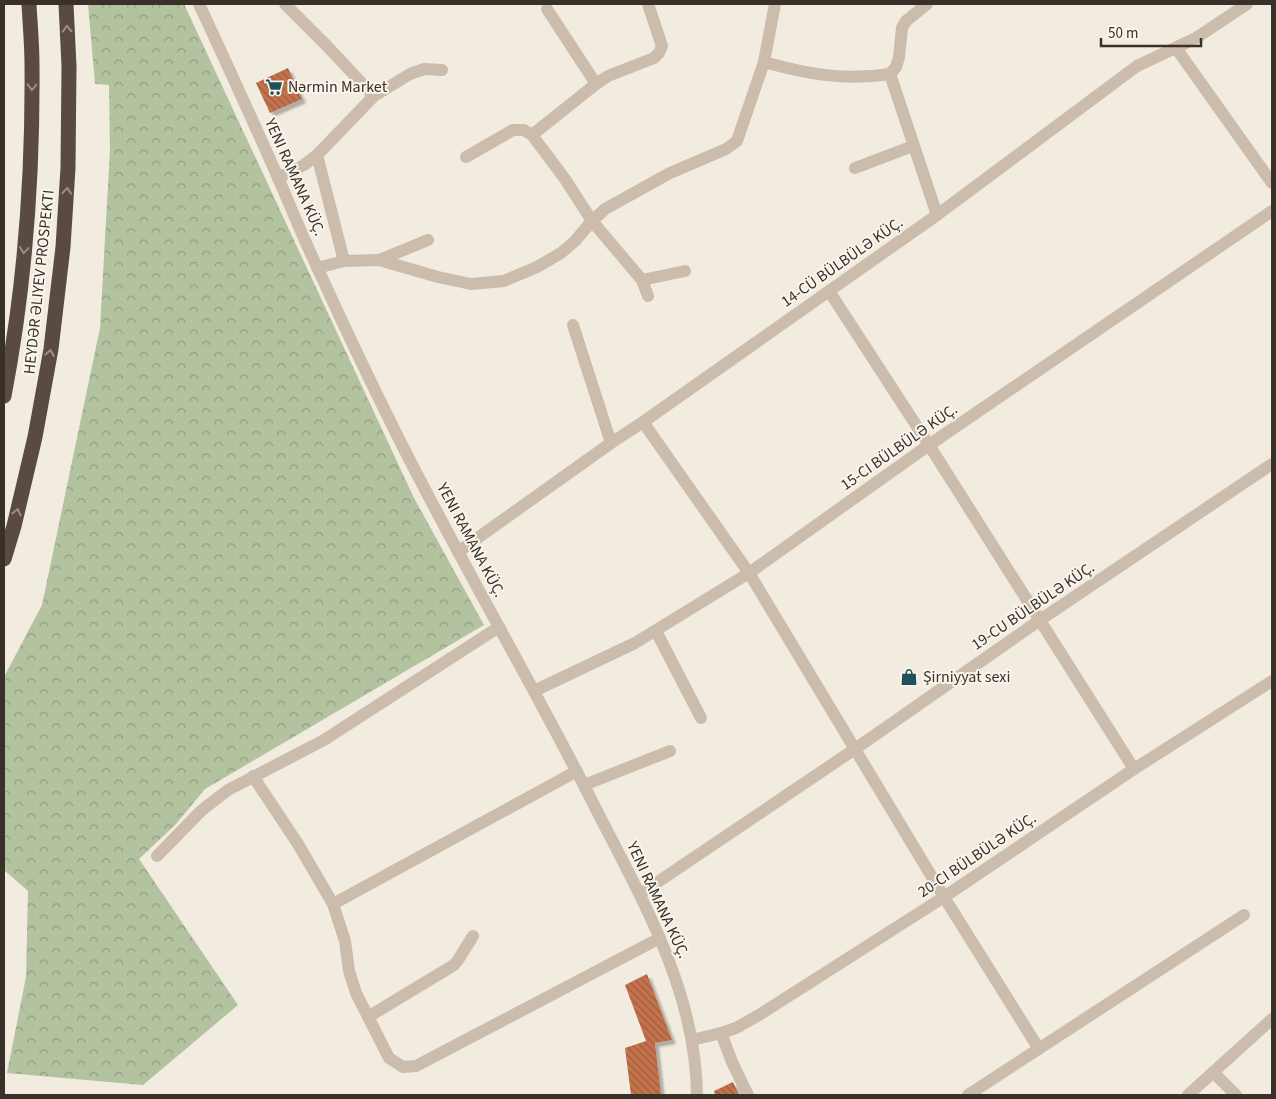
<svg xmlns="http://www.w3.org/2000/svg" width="1276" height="1099" viewBox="0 0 1276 1099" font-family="'Source Sans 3',sans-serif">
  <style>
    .forest { fill: url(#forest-crowns) }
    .park { fill: url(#park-dots) }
    .building { fill: url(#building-back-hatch); filter: url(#shadow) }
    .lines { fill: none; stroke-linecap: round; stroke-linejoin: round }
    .minor { stroke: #cbbcab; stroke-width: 12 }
    .highway { stroke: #594b41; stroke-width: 15 }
    .oneway { stroke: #998f85 }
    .labels { text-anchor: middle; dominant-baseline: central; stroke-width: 4; stroke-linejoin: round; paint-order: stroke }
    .poi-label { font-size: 16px; fill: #39302a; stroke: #faf5ec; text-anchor: start }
    .street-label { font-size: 16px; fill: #39302a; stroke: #faf5ec }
  </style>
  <defs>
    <pattern id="forest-crowns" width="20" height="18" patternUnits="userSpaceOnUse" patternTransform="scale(1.25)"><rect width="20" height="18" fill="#b3c29f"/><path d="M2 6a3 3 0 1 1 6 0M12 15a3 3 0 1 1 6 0" fill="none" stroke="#939e82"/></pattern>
    <pattern id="park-dots" width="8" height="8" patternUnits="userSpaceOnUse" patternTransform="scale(1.25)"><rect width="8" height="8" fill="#b3c29f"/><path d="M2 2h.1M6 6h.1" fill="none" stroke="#939e82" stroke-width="1.8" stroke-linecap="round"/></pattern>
    <pattern id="building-back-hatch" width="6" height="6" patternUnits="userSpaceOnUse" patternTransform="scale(1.25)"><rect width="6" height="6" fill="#c3724c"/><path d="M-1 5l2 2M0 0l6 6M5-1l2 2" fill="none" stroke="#9f5e3f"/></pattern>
    <filter id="shadow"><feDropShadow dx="4" dy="4" stdDeviation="1" flood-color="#0004"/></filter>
  </defs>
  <rect width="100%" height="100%" fill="#f2ebdf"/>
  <!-- forest -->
  <path class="forest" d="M 88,4 L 184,4 L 414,498 L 484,625 L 205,789 L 176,824 L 139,859 L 238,1005 L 143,1085 L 7,1073 L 26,977 L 28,891 L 4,870 L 4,677 L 42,605 L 100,328 L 110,150 L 109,85 L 95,84 Z"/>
  <!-- park -->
  <path class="park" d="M 4,38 L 5,61 L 4,165 Z"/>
  <!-- building -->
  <g class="building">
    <path d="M 288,68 L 302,99 L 270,113 L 256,83 Z"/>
    <path d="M 647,974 L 672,1040 L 655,1043 L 661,1095 L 631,1095 L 625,1048 L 646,1041 L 625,985 Z"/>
    <path d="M 733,1082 L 739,1095 L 715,1095 L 714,1091 Z"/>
  </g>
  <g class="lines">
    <!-- minor -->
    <g class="minor">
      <path d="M 199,4 C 226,62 253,121 279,180 C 292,210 304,240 318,269 C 343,324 369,379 396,433 C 459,559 531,681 595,807 C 641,898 696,990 697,1095"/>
      <path d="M 285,4 L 326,45 L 374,96"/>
      <path d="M 547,9 L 596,84"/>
      <path d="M 1176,48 L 1272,183"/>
      <path d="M 764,62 C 807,74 844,81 890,74 L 896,67 L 899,57 L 902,28 L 906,21 L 927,4"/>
      <path d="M 890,74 L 937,215"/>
      <path d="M 532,135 L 596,84 L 608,76 L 654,58 L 659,53 L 662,46 L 648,4"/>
      <path d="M 317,155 L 344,261"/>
      <path d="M 466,157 L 513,130 L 524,130 L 532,135 L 565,179 L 592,221 L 642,280 L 648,296"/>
      <path d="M 855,168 L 913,146"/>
      <path d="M 278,178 L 304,165 L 317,155 L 374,96 L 410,74 L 424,69 L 442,70"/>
      <path d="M 379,260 L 428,240"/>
      <path d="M 317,268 L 344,261 L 379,260 L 438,277 L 471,284 L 504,281 L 537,267 L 561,253 L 575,241 L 592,221 L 605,209 L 670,173 L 726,149 L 737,141 L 764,62 L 775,4"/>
      <path d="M 642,280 L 685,271"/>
      <path d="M 829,291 L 929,445 L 1134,769"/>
      <path d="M 573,325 L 611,443"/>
      <path d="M 643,422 L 749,573 L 944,897 L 1039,1049"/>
      <path d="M 458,552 L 611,443 L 643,422 L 937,215 L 1137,66 L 1196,38 L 1247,4"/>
      <path d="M 656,631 L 701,718"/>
      <path d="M 534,691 L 635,643 L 749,573 L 929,445 L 1272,211"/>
      <path d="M 253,776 L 298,844 L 333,904 L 345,941 L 349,971 L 356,993 L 389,1058 L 403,1067 L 416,1066 L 660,938"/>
      <path d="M 584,785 L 670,751"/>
      <path d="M 157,856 L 202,810 L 228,790 L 324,740 L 499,627"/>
      <path d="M 640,894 L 855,749 L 1040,620 L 1272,464"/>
      <path d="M 333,904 L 577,771"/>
      <path d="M 368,1017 L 454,965 L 458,960 L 473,936"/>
      <path d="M 721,1033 L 732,1062 L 748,1095"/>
      <path d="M 692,1040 L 721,1033 L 736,1028 L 759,1015 L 944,897 L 1134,769 L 1272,681"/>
      <path d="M 1213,1072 L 1236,1095"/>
      <path d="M 968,1095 L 1244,915"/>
      <path d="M 1188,1095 L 1272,1019"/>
    </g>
    <!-- highway -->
    <g class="highway">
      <path d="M 4,396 C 25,287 33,176 32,65 C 32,44 30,24 29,4"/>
      <path d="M 4,559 L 14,526 L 35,437 L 51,349 L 63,247 L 68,168 L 69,66 L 66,4"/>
    </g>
  </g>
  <!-- one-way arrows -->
  <defs><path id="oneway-chevron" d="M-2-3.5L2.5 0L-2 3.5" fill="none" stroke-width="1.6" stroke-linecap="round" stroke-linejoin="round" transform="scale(1.25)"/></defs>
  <g class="oneway">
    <use href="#oneway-chevron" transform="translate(67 29) rotate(-93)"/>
    <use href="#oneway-chevron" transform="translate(32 87) rotate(91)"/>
    <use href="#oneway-chevron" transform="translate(67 191) rotate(-86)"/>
    <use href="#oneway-chevron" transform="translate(24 250) rotate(96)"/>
    <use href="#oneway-chevron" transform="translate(50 353) rotate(-81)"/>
    <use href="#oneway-chevron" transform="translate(17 512) rotate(-77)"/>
  </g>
  <!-- icons -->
  <defs>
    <g id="supermarket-bare" transform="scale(1.35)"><path d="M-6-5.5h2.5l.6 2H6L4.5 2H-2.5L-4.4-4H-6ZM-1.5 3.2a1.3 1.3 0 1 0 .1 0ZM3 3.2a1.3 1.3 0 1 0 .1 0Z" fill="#20515a" stroke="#faf5ec" stroke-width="2.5" paint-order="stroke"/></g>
    <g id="shop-bare" transform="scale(1.35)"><path d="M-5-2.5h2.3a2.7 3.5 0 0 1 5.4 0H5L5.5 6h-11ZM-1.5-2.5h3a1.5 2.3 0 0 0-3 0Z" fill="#20515a" stroke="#faf5ec" stroke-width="2.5" paint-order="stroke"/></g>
  </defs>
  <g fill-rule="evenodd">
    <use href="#supermarket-bare" x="274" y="87"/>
    <use href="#shop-bare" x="909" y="677"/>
  </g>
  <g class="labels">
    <!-- poi labels -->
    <g class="poi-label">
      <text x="288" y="87">Nərmin Market</text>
      <text x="923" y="677">Şirniyyat sexi</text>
    </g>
    <!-- street labels -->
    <g class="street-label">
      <text transform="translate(295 177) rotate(66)">YENI RAMANA KÜÇ.</text>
      <text transform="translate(842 262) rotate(-35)">14-CÜ BÜLBÜLƏ KÜÇ.</text>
      <text transform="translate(39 282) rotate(-84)">HEYDƏR ƏLIYEV PROSPEKTI</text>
      <text transform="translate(899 447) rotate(-35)">15-CI BÜLBÜLƏ KÜÇ.</text>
      <text transform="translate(471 540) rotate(62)">YENI RAMANA KÜÇ.</text>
      <text transform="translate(1033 606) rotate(-34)">19-CU BÜLBÜLƏ KÜÇ.</text>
      <text transform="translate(977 855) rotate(-34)">20-CI BÜLBÜLƏ KÜÇ.</text>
      <text transform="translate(658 900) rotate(65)">YENI RAMANA KÜÇ.</text>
    </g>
  </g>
  <!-- border -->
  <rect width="1276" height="1099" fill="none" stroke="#39302a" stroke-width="10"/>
  <!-- scale -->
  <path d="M1101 38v8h100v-8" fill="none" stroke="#39302a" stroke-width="2.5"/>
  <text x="1108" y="38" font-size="15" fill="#39302a" stroke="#faf5ec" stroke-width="4" paint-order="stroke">50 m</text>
</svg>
